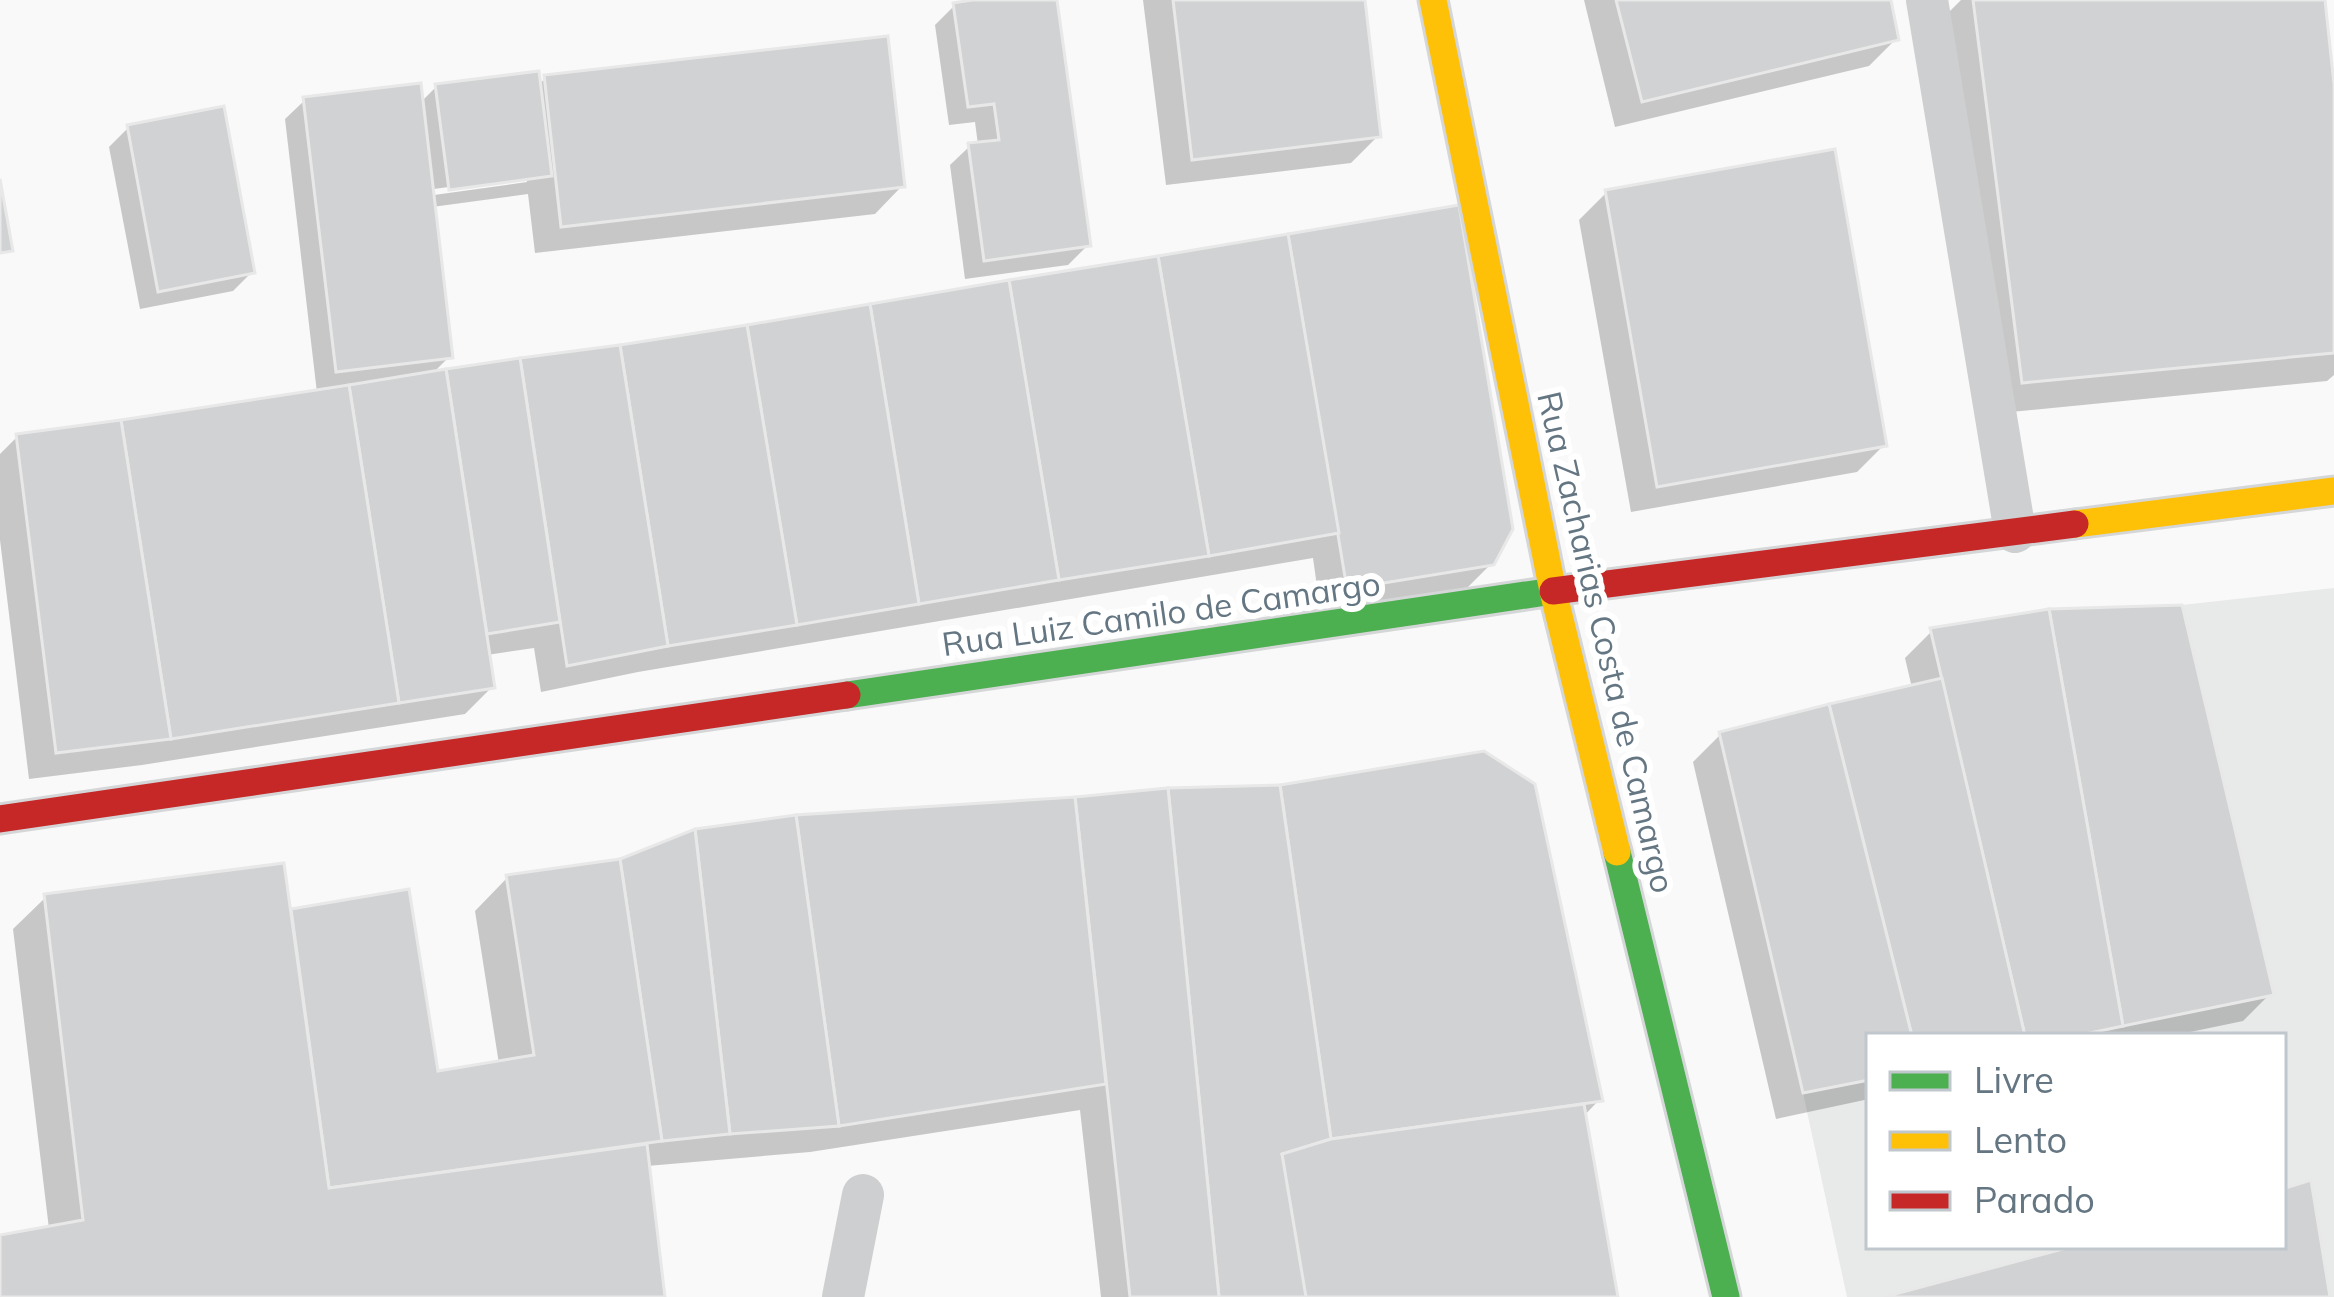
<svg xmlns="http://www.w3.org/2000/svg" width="2334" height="1297" viewBox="0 0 2334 1297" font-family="Mulish,sans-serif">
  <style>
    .built { fill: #e8e9e9 }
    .shadow { fill: #0003; fill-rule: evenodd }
    .building { fill: #d0d2d3; stroke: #e8e8e8; stroke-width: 3 }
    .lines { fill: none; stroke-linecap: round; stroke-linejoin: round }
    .fast-casing { stroke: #d5d6d7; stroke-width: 33 }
    .slow-casing { stroke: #d5d6d7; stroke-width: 33 }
    .jam-casing { stroke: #d5d6d7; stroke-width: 33 }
    .lane { stroke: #cecfd0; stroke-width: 42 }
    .fast { stroke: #4caf50; stroke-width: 27 }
    .slow { stroke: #ffc107; stroke-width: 27 }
    .jam { stroke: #c62828; stroke-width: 27 }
    .labels { text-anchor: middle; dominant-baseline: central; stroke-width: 12; stroke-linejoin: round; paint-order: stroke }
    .street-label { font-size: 33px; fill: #657683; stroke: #fff }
  </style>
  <rect width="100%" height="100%" fill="#f9f9f9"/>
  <!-- built -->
  <g class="built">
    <path d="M 2334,588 L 2334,1297 L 2330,1297 L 2311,1181 L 2283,1189 L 2283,1036 L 2076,1036 L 2273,995 L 2182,605 Z"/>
    <path d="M 1869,1080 L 1869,1246 L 2074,1246 L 1884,1297 L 1847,1297 L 1803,1093 Z"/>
  </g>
  <!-- shadow -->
  <g class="shadow">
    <path d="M 995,0 L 1054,0 L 1088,245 L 1068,265 L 965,279 L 950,165 L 970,146 L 978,145 L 975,122 L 949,125 L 935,25 L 955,5 Z"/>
    <path d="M 1143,0 L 1362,0 L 1378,136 L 1351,163 L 1166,185 Z"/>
    <path d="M 1584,0 L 1889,0 L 1896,39 L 1869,66 L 1615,127 Z"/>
    <path d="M 1961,0 L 2322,0 L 2334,112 L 2334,375 L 2327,381 L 1990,414 L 1940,21 Z"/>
    <path d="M 546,77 L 902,186 L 875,214 L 535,253 L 528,194 L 432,207 L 450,356 L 432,374 L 621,348 L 1491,564 L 1463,592 L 1321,615 L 1313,558 L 638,672 L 541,692 L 534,648 L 487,655 L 492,687 L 465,714 L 142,765 L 29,779 L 0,540 L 0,454 L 18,436 L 317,393 L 285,119 L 305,100 L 420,103 L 436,87 L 538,86 ZM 527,176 L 527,182 L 434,195 L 434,189 Z"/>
    <path d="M 128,128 L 252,272 L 233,291 L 140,309 L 109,147 Z"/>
    <path d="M 1606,193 L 1884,445 L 1857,472 L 1631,512 L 1579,220 Z"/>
    <path d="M 1932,631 L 2270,994 L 2243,1021 L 2171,1036 L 1869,1036 L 1869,1099 L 1776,1119 L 1693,762 L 1720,735 L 1912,688 L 1905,658 Z"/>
    <path d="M 1168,791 L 1599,1100 L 1583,1117 L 1615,1297 L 1101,1297 L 1080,1110 L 810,1152 L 647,1166 L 662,1297 L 0,1297 L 0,1238 L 49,1229 L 13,929 L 46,897 L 288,912 L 407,892 L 436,1074 L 499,1064 L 475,911 L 507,878 L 1075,800 Z"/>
  </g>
  <!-- building -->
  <g class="building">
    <path d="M 972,0 L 1057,0 L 1091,246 L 984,261 L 968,143 L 999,140 L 994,104 L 968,107 L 953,3 Z"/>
    <path d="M 1173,0 L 1365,0 L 1381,137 L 1192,160 Z"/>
    <path d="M 1616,0 L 1891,0 L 1899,40 L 1642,102 Z"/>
    <path d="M 1973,0 L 2325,0 L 2334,84 L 2334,353 L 2022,383 Z"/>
    <path d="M 888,36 L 905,187 L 561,227 L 544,75 Z"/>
    <path d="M 539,71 L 552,176 L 449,190 L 435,84 Z"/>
    <path d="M 421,83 L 453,358 L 336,372 L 303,97 Z"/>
    <path d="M 224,106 L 255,273 L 158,292 L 127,125 Z"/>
    <path d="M 1835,149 L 1887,446 L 1657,487 L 1605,190 Z"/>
    <path d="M 0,179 L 13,251 L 0,253 Z"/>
    <path d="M 1459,205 L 1513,529 L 1494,565 L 1347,589 L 1288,234 Z"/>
    <path d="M 1288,234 L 1339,533 L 1209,556 L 1158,256 Z"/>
    <path d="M 1158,256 L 1209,556 L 1059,580 L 1009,280 Z"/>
    <path d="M 1009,280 L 1059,580 L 919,604 L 870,304 Z"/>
    <path d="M 870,304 L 919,604 L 797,625 L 747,325 Z"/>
    <path d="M 747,325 L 797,625 L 668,646 L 620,345 Z"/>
    <path d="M 620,345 L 668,646 L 567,666 L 520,358 Z"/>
    <path d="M 520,358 L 560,622 L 487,634 L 446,369 Z"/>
    <path d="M 446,369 L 495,688 L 399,703 L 349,385 Z"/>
    <path d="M 349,385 L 399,703 L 171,739 L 121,420 Z"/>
    <path d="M 121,420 L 171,739 L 56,753 L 16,434 Z"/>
    <path d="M 2182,605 L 2274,995 L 2123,1026 L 2049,609 Z"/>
    <path d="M 2049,609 L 2123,1026 L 2076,1036 L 2025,1036 L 1930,628 Z"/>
    <path d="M 1942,678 L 2025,1036 L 1912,1036 L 1829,704 Z"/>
    <path d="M 1829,704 L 1912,1036 L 1869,1036 L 1869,1080 L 1803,1093 L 1719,732 Z"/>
    <path d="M 1484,751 L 1535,784 L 1603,1101 L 1331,1139 L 1280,785 Z"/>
    <path d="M 1280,785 L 1331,1139 L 1282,1154 L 1316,1297 L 1219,1297 L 1168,788 Z"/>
    <path d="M 1168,788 L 1219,1297 L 1130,1297 L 1075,797 Z"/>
    <path d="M 1075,797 L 1106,1084 L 839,1126 L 796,815 Z"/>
    <path d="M 796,815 L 839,1126 L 730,1134 L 695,829 Z"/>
    <path d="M 695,829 L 730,1134 L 662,1141 L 620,859 Z"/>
    <path d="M 620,859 L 662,1141 L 329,1188 L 291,909 L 409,889 L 438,1071 L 534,1055 L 506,875 Z"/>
    <path d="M 284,863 L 329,1188 L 647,1144 L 665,1297 L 0,1297 L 0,1235 L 83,1220 L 44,894 Z"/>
    <path d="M 1584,1104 L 1618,1297 L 1306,1297 L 1282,1154 L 1331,1139 Z"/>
    <path d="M 2311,1180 L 2330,1297 L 1884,1297 L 2074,1246 L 2283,1246 L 2283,1189 Z"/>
  </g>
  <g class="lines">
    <!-- fast casing -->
    <g class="fast-casing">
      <g id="fast">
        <path d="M 847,695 L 1553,591"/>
        <path d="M 1617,852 L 1726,1297"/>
      </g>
    </g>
    <!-- slow casing -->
    <g class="slow-casing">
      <g id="slow">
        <path d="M 1433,0 L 1553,591 L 1617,852"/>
        <path d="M 2075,524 L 2334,491"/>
      </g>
    </g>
    <!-- jam casing -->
    <g class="jam-casing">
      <g id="jam">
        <path d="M 1553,591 L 2075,524"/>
        <path d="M 0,819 L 847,695"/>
      </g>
    </g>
    <!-- lane -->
    <g class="lane">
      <path d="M 1927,0 L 2015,532"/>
      <path d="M 843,1297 L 863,1195"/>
    </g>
    <!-- fast -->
    <use href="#fast" class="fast"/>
    <!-- slow -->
    <use href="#slow" class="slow"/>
    <!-- jam -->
    <use href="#jam" class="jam"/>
  </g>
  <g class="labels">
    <!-- street labels -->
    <g class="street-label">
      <text transform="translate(1161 613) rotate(-8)">Rua Luiz Camilo de Camargo</text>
      <text transform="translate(1607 642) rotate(77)">Rua Zacharias Costa de Camargo</text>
    </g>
  </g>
  <!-- legend -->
  <rect x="1866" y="1033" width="420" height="216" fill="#ffffff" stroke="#c1c8cd" stroke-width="3"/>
  <rect x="1890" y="1072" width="60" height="18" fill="#4caf50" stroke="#c1c8cd" stroke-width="3"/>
  <text x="1974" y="1093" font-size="36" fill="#657683">Livre</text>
  <rect x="1890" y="1132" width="60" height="18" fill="#ffc107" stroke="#c1c8cd" stroke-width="3"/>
  <text x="1974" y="1153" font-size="36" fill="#657683">Lento</text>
  <rect x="1890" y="1192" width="60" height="18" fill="#c62828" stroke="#c1c8cd" stroke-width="3"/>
  <text x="1974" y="1213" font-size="36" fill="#657683">Parado</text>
</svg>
